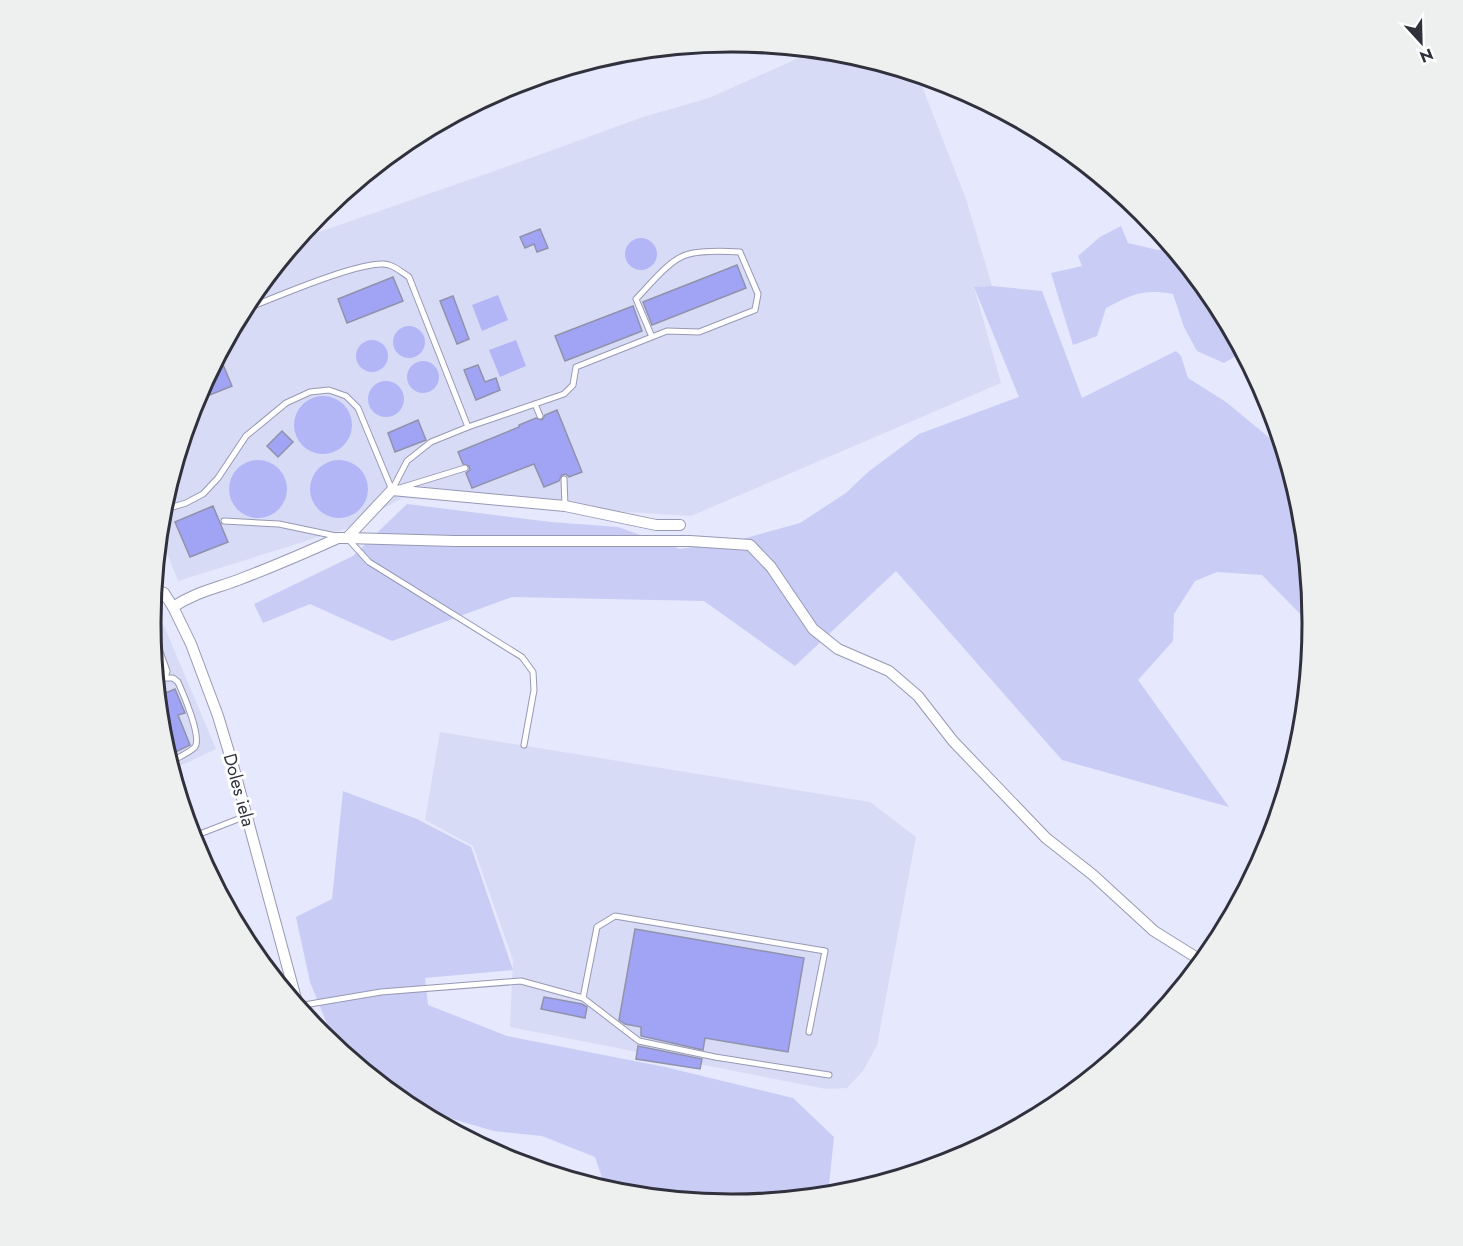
<svg xmlns="http://www.w3.org/2000/svg" width="1463" height="1246" viewBox="0 0 1463 1246" font-family="Jost,sans-serif">
  <style>
    .built { fill: #d8dbf5 }
    .green { fill: #c9ccf4 }
    .water { fill: #b2b6f7 }
    .building { fill: #a1a4f4; stroke: #9092ab; stroke-width: 1.5 }
    .lines { fill: none; stroke-linecap: round; stroke-linejoin: round }
    .service-casing { stroke: #9799b3; stroke-width: 7 }
    .minor-casing { stroke: #9799b3; stroke-width: 12 }
    .service { stroke: #fff; stroke-width: 5 }
    .minor { stroke: #fff; stroke-width: 10 }
    .labels { text-anchor: middle; dominant-baseline: central; stroke-width: 6; stroke-linejoin: round; paint-order: stroke }
    .street-label { font-size: 18px; fill: #30313c; stroke: #fff }
    .rim { fill: none; stroke: #30313c; stroke-width: 3 }
  </style>
  <rect width="100%" height="100%" fill="#e6e8fe"/>
  <!-- built -->
  <g class="built">
    <path d="M 817,50 L 845,53 L 916,75 L 920,81 L 966,199 L 992,286 L 974,287 L 1001,383 L 691,516 L 402,498 L 351,527 L 178,581 L 159,533 L 162,509 L 195,400 L 249,300 L 299,239 L 503,168 L 643,117 L 709,98 Z"/>
    <path d="M 152,605 L 156,607 L 216,749 L 180,766 L 174,776 L 162,736 L 151,623 Z"/>
    <path d="M 440,732 L 870,802 L 916,837 L 877,1045 L 863,1071 L 847,1088 L 826,1089 L 510,1027 L 513,960 L 473,846 L 425,820 Z"/>
  </g>
  <!-- green -->
  <g class="green">
    <path d="M 1121,226 L 1128,243 L 1158,250 L 1171,247 L 1215,301 L 1242,352 L 1224,363 L 1197,351 L 1184,327 L 1173,294 C 1143,289 1133,294 1106,308 L 1097,336 L 1073,345 L 1051,273 L 1082,266 L 1078,256 L 1100,237 Z"/>
    <path d="M 992,286 L 1042,291 L 1082,398 L 1176,351 L 1181,356 L 1188,378 L 1226,402 L 1277,444 L 1285,457 L 1301,510 L 1312,626 L 1262,575 L 1217,572 L 1195,581 L 1174,614 L 1173,641 L 1138,680 L 1229,807 L 1062,760 L 896,571 L 795,666 L 704,601 L 512,597 L 392,641 L 310,604 L 263,623 L 254,604 L 353,556 L 407,504 L 551,522 L 618,527 L 680,549 L 735,541 L 800,523 L 846,493 L 868,472 L 919,434 L 1019,397 L 974,287 Z"/>
    <path d="M 343,791 L 417,819 L 471,847 L 513,970 L 425,978 L 428,1005 L 507,1036 L 665,1067 L 793,1098 L 834,1137 L 828,1194 L 731,1204 L 618,1193 L 606,1189 L 595,1157 L 542,1136 L 494,1131 L 408,1106 L 336,1046 L 310,982 L 296,917 L 332,899 Z"/>
  </g>
  <!-- water -->
  <g class="water">
    <circle cx="641" cy="254" r="16"/>
    <path d="M 498,295 L 508,320 L 482,331 L 472,305 Z"/>
    <circle cx="409" cy="342" r="16"/>
    <path d="M 516,340 L 526,366 L 500,377 L 489,350 Z"/>
    <circle cx="372" cy="356" r="16"/>
    <circle cx="423" cy="377" r="16"/>
    <circle cx="386" cy="399" r="18"/>
    <circle cx="323" cy="425" r="29"/>
    <circle cx="339" cy="489" r="29"/>
    <circle cx="258" cy="489" r="29"/>
  </g>
  <!-- building -->
  <g class="building">
    <path d="M 540,229 L 548,248 L 537,252 L 534,244 L 525,248 L 520,237 Z"/>
    <path d="M 737,265 L 746,288 L 652,325 L 643,302 Z"/>
    <path d="M 393,277 L 403,301 L 347,323 L 338,299 Z"/>
    <path d="M 453,296 L 469,339 L 457,344 L 440,301 Z"/>
    <path d="M 633,306 L 642,331 L 565,361 L 555,336 Z"/>
    <path d="M 219,355 L 232,386 L 195,401 L 195,400 Z"/>
    <path d="M 478,365 L 485,382 L 496,378 L 500,390 L 476,400 L 464,370 Z"/>
    <path d="M 557,410 L 582,472 L 569,477 L 566,474 L 562,475 L 559,481 L 544,487 L 534,464 L 472,488 L 466,473 L 470,470 L 469,466 L 463,464 L 458,452 L 519,427 L 519,425 L 536,418 L 542,420 L 545,415 Z"/>
    <path d="M 418,420 L 426,440 L 395,452 L 388,433 Z"/>
    <path d="M 282,431 L 293,442 L 278,457 L 267,446 Z"/>
    <path d="M 213,506 L 228,542 L 190,557 L 175,522 Z"/>
    <path d="M 175,689 L 185,713 L 178,715 L 190,745 L 168,756 L 162,736 L 158,696 Z"/>
    <path d="M 635,929 L 804,958 L 788,1052 L 705,1038 L 703,1050 L 641,1036 L 641,1027 L 625,1024 L 619,1020 Z"/>
    <path d="M 544,997 L 582,1004 L 587,1007 L 585,1018 L 541,1009 Z"/>
    <path d="M 638,1046 L 702,1059 L 700,1069 L 636,1059 Z"/>
  </g>
  <g class="lines">
    <!-- service casing -->
    <g class="service-casing">
      <g id="service">
        <path d="M 243,310 C 269,300 367,257 389,265 C 396,267 403,273 409,277 L 468,427 L 431,442 L 407,461 L 392,490"/>
        <path d="M 535,404 L 540,416"/>
        <path d="M 468,427 L 564,394 L 573,385 L 576,367 L 667,331 L 699,332 L 755,310 L 758,294 L 740,252 C 724,251 705,250 689,254 C 670,258 649,286 636,299 L 652,337"/>
        <path d="M 564,479 L 565,506"/>
        <path d="M 400,488 L 465,468"/>
        <path d="M 164,503 L 166,509 L 186,503 L 203,494 L 218,478 L 246,436 L 286,403 L 310,392 L 329,390 L 346,396 L 358,408 L 392,490"/>
        <path d="M 224,521 L 279,524 L 336,536"/>
        <path d="M 348,539 L 369,562 L 522,657 L 533,672 L 534,690 L 524,745"/>
        <path d="M 152,638 L 156,641 L 167,671 L 165,678 L 156,681"/>
        <path d="M 165,678 L 173,678 L 178,682 C 183,693 202,737 195,747 C 189,753 177,758 170,762"/>
        <path d="M 192,837 L 246,816"/>
        <path d="M 583,998 L 597,927 L 615,916 L 825,951 L 809,1032"/>
        <path d="M 298,1006 L 381,992 L 521,981 L 583,998 L 639,1041 L 715,1057 L 829,1075"/>
      </g>
    </g>
    <!-- minor casing -->
    <g class="minor-casing">
      <g id="minor">
        <path d="M 347,538 L 454,541 L 690,541 L 750,545 L 771,567 L 813,629 L 838,649 L 889,671 L 918,696 L 953,741 L 1046,838 L 1093,875 L 1154,931 L 1202,961"/>
        <path d="M 154,589 L 164,593 L 173,607 L 191,644 L 218,716 L 234,769 L 298,1006"/>
        <path d="M 173,607 C 196,592 214,589 238,580 C 272,567 305,553 338,538 L 347,538 L 392,490 L 565,506 L 656,525 L 680,525"/>
      </g>
    </g>
    <!-- service -->
    <use href="#service" class="service"/>
    <!-- minor -->
    <use href="#minor" class="minor"/>
  </g>
  <g class="labels">
    <!-- street labels -->
    <g class="street-label">
      <text transform="translate(239 790) rotate(75)">Doles iela</text>
    </g>
  </g>
  <!-- crop -->
  <path d="M0 0H1463V1246H0ZM731 52H732A570 570 0 0 1 1302 622V624A570 570 0 0 1 732 1194H731A570 570 0 0 1 161 624V622A570 570 0 0 1 731 52Z" fill="#eeefef" fill-rule="evenodd"/>
  <path class="rim" d="M731 52H732A570 570 0 0 1 1302 622V624A570 570 0 0 1 732 1194H731A570 570 0 0 1 161 624V622A570 570 0 0 1 731 52Z"/>
  <!-- north arrow -->
  <g transform="translate(1421 42) rotate(158)" stroke="#ffffff" stroke-width="4.5" paint-order="stroke">
  <path d="M0-4.5L10 22L0 15L-10 22Z" fill="#30313c"/>
  <text y="-9" font-size="16" font-weight="bold" text-anchor="middle" fill="#30313c">N</text>
  </g>
</svg>
